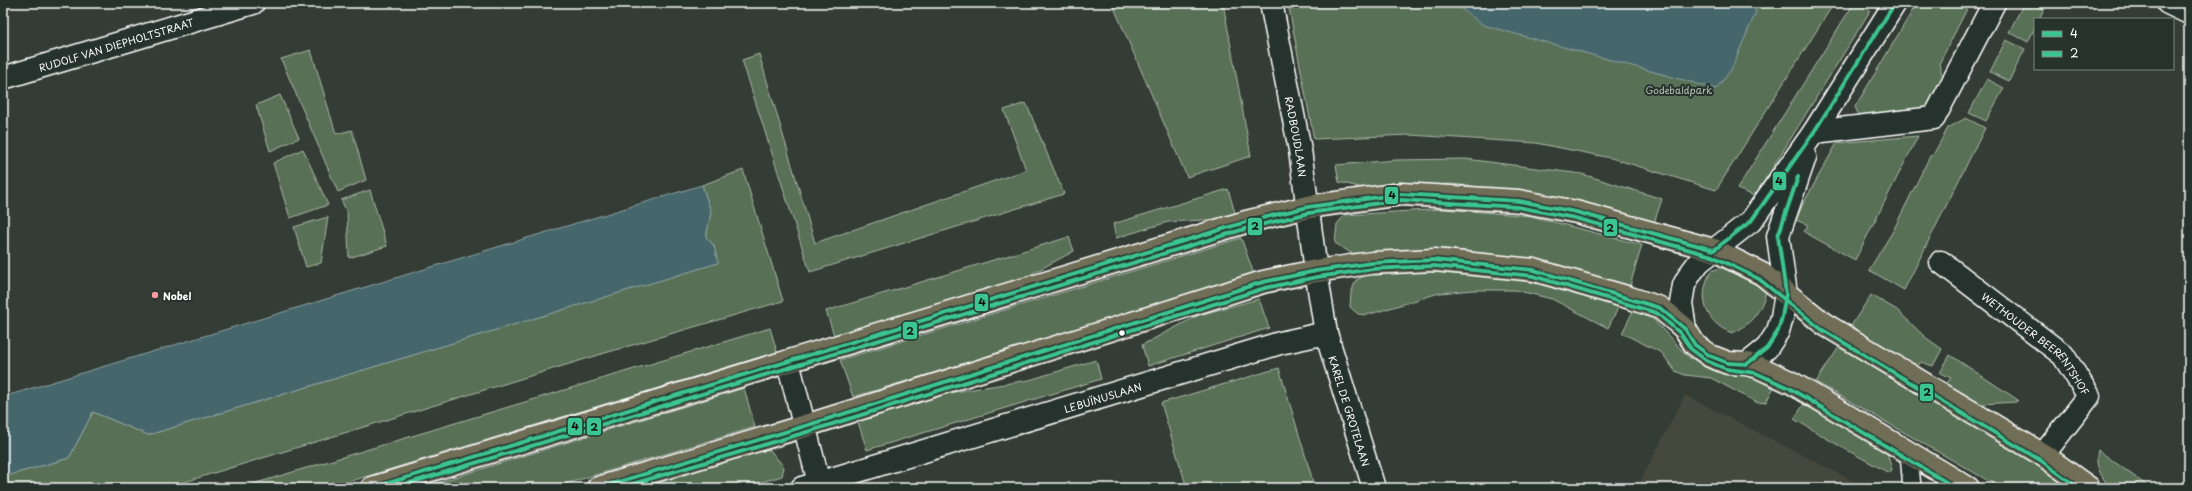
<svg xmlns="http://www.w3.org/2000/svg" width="2192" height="491" viewBox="0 0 2192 491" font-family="'Playpen Sans',sans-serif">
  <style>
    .built { fill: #45493e }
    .green { fill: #597055; stroke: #acb8aa }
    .water { fill: #45666b; stroke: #8fa3a6 }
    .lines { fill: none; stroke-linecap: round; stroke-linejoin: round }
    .lane-casing { stroke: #fff; stroke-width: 20 }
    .street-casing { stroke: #fff; stroke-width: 25 }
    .primary-casing { stroke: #fff; stroke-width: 25 }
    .lane { stroke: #26332d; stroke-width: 17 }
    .street { stroke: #26332d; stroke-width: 22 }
    .primary { stroke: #716e59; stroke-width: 22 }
    .bus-1-casing { stroke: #26332d; stroke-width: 7 }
    .bus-2-casing { stroke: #26332d; stroke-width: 7 }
    .bus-1 { stroke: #3ac591; stroke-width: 4 }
    .bus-2 { stroke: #3ac591; stroke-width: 4 }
    .poi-dot { fill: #ff9aa2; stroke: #26332d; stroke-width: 1.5 }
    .bus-dot { fill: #fff; stroke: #26332d; stroke-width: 1.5 }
    .labels { text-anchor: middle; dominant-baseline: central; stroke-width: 4; stroke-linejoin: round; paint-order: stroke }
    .street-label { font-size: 10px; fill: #fff; stroke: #26332d }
    .park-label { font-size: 10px; fill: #b4bfb2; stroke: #26332d }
    .poi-label { font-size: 10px; font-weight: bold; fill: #fff; stroke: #26332d; text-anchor: start }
    .line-badge { stroke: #26332d; stroke-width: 1.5 }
    .pale-badge-label { font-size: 11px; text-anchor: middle; font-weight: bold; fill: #111 }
  </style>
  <rect width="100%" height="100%" fill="#343d35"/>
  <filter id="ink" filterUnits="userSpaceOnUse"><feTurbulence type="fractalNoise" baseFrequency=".025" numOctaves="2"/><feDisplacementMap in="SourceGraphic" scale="8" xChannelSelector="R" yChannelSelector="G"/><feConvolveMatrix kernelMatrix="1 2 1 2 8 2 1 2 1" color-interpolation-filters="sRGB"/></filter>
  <g filter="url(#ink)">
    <!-- built -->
    <path class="built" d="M 1685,395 L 1851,480 L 1870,488 L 1637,488 Z"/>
    <!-- green -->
    <g class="green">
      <path d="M 1112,3 L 1223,3 L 1251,156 L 1187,177 Z"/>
      <path d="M 1288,3 L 1834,3 L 1716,190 L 1611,158 L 1536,143 L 1410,135 L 1314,139 Z"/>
      <path d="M 1854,3 L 1861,3 L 1870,11 L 1755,196 L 1737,189 Z"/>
      <path d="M 1917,3 L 1970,3 L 1939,64 L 1944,81 L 1930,103 L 1909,116 L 1861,120 L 1855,107 Z"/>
      <path d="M 2024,3 L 2032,3 L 2044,9 L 2039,19 L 2035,19 L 2035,27 L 2028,42 L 2009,32 Z"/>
      <path d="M 2006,40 L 2025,49 L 2009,81 L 1990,72 Z"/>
      <path d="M 311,50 L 336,134 L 352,130 L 366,180 L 338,192 L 281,59 Z"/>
      <path d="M 759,54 L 815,243 L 1026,170 L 1004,110 L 1026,103 L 1064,194 L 810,272 L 742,60 Z"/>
      <path d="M 1987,79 L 2004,88 L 1986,121 L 1969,113 Z"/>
      <path d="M 280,95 L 299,138 L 270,151 L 256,105 Z"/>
      <path d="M 1966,118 L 1985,128 L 1904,290 L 1869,270 L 1893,231 L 1930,156 L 1933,155 L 1948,128 Z"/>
      <path d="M 1918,136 L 1855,260 L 1804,232 L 1808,225 L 1796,220 L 1803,204 L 1837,143 Z"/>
      <path d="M 303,149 L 328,205 L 290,218 L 273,163 Z"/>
      <path d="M 1466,159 L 1582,174 L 1662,199 L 1654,223 L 1524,192 L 1452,184 L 1363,188 L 1339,182 L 1336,165 L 1396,160 Z"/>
      <path d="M 743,170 L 783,301 L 605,353 L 165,488 L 3,488 L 3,477 L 69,458 L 93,412 L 148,435 L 717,263 L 714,246 L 706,237 L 711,212 L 702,185 Z"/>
      <path d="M 1228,189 L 1235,213 L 1220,219 L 1168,222 L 1116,238 L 1113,224 Z"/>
      <path d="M 370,190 L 387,246 L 349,258 L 347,212 L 341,200 Z"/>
      <path d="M 1444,209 L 1531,216 L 1642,245 L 1629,289 L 1534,260 L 1449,249 L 1351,253 L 1335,243 L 1337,224 L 1345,215 Z"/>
      <path d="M 328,217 L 321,263 L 306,267 L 294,227 Z"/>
      <path d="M 1069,237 L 1074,251 L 1022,279 L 834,335 L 826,311 Z"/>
      <path d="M 1241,238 L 1255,277 L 853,397 L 840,360 Z"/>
      <path d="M 1720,268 C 1739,270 1754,276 1766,292 C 1761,311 1750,326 1732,333 C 1705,323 1697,297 1711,271 Z"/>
      <path d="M 1455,271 L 1501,275 L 1620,304 L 1608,328 L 1552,299 L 1515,290 L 1474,290 L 1439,293 L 1367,315 L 1358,314 L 1350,307 L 1351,293 L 1356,280 L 1374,272 Z"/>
      <path d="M 1871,295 L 1897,310 L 1925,337 L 1942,349 L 1933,366 L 1921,362 L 1916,368 L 1849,329 Z"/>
      <path d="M 1259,299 L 1269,328 L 1148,366 L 1142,345 L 1199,315 Z"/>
      <path d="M 1634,309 L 1653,319 L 1688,357 L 1711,367 L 1728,369 L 1776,383 L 1766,402 L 1758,403 L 1711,378 L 1685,375 L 1675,371 L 1662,353 L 1622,333 Z"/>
      <path d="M 770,328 L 777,352 L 328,488 L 240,488 Z"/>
      <path d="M 1839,347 L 2039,464 L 2074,488 L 2001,488 L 1816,382 Z"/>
      <path d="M 1950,355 L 2018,400 L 2016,402 L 1982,404 L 1944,386 L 1951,378 L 1940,373 Z"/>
      <path d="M 1096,360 L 1101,379 L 867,450 L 857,419 L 930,396 L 1029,380 Z"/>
      <path d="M 1279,368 L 1315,488 L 1187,488 L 1161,403 Z"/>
      <path d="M 744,388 L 755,427 L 552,488 L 420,488 Z"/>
      <path d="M 1806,401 L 1886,449 L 1892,470 L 1889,473 L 1838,445 L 1794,419 Z"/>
      <path d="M 770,450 L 784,467 L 782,476 L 742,488 L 630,488 L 752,451 Z"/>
      <path d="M 2098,450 L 2150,488 L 2110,488 C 2101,476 2094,465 2098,450 Z"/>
    </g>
    <!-- water -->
    <g class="water">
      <path d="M 1454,3 L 1751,3 L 1756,12 L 1731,70 L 1716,89 L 1483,25 Z"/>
      <path d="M 702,185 L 711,212 L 706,237 L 714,246 L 718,263 L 148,435 L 93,412 L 69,458 L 3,477 L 3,397 Z"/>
    </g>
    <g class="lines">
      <!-- lane casing -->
      <g class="lane-casing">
        <path id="lane" d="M 1909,454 L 1912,488"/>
      </g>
      <!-- street casing -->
      <g class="street-casing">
        <g id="street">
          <path id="s1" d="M 1271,3 L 1300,150 L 1316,271 L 1326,333 L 1374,488"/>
          <path d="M 2168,3 L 2189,13"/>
          <path id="s2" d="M 3,78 L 253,3"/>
          <path d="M 1814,132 L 1934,118 L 1994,3"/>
          <path id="s3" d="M 1941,262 L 2063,355 L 2089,396 L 2043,455"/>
          <path d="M 1685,329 L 1681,303 L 1684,285 L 1690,274 L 1699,262 L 1751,221 L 1814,132 L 1895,3"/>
          <path d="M 788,362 L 819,483"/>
          <path d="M 1747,364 L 1767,348 L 1778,331 L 1782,317 L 1786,294 L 1778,236 L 1805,157"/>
          <path id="s4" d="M 802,488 L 1280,343 L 1326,333"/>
        </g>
      </g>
      <!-- primary casing -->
      <g class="primary-casing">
        <g id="primary">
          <path d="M 372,488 L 1246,222 L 1308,207 L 1401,194 L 1519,201 L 1576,212 L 1714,250 L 1762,274 L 1824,324 L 2043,455 L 2089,488"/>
          <path d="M 598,488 L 805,426 L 1263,282 L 1316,271 L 1372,263 L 1434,260 L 1534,270 L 1630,298 L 1660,308 L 1685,329 L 1695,345 L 1710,356 L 1728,363 L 1747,364 L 1758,367 L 1792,383 L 1968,488"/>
        </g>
      </g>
      <!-- lane -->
      <use href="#lane" class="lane"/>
      <!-- street -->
      <use href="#street" class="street"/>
      <!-- primary -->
      <use href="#primary" class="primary"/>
      <!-- bus-1 casing -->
      <g class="bus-1-casing">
        <g id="bus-1">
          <path d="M 372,488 L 1246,222 L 1308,207 L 1401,194 L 1519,201 L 1576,212 L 1714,250 L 1751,221 L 1814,132 L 1895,3"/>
          <path d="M 598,488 L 805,426 L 1263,282 L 1316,271 L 1372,263 L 1434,260 L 1534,270 L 1660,308 L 1685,329 L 1695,345 L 1710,356 L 1728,363 L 1747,364 L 1767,348 L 1778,331 L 1782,317 L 1786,294 L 1778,236 L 1798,177"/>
        </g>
      </g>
      <!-- bus-2 casing -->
      <g class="bus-2-casing">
        <g id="bus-2">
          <path d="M 393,488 L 1248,228 L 1309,213 L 1401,200 L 1518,207 L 1575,218 L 1712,256 L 1759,279 L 1821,329 L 2040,460 L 2079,488"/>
          <path d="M 619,488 L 807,432 L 1265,288 L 1317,277 L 1373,269 L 1434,266 L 1533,276 L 1657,313 L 1680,333 L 1691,349 L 1707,361 L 1726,369 L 1756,373 L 1789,388 L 1956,488"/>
        </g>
      </g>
      <!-- bus-1 -->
      <use href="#bus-1" class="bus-1"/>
      <!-- bus-2 -->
      <use href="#bus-2" class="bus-2"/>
    </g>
  </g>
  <!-- markers -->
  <circle class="poi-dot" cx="155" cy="295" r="4"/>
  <circle class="bus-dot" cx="1122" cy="333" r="3.5"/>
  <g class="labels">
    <!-- street labels -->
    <g class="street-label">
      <text stroke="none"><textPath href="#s2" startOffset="118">RUDOLF VAN DIEPHOLTSTRAAT</textPath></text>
      <text stroke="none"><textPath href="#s1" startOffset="136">RADBOUDLAAN</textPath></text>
      <text stroke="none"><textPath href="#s3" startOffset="126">WETHOUDER BEERENTSHOF</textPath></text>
      <text stroke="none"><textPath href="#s4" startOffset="314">LEBUÏNUSLAAN</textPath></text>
      <text stroke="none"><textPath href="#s1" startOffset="416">KAREL DE GROTELAAN</textPath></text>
    </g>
    <!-- park labels -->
    <g class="park-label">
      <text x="1679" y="89">Godebaldpark</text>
    </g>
    <!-- poi labels -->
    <g class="poi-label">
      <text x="163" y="295">Nobel</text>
    </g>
  </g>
  <g class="line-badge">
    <rect x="1772" y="171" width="15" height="20" rx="4" fill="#3ac591"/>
    <rect x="1384" y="186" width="15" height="19" rx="4" fill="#3ac591"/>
    <rect x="1247" y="217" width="16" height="19" rx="4" fill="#3ac591"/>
    <rect x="1603" y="218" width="15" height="19" rx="4" fill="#3ac591"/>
    <rect x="974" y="293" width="15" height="19" rx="4" fill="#3ac591"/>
    <rect x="902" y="321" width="16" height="19" rx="4" fill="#3ac591"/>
    <rect x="1919" y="383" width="15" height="19" rx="4" fill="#3ac591"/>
    <rect x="567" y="417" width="16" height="19" rx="4" fill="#3ac591"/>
    <rect x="586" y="417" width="16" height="19" rx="4" fill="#3ac591"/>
  </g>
  <g class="pale-badge-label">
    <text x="1779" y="185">4</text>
    <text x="1392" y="199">4</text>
    <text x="1255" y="230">2</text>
    <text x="1610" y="232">2</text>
    <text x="982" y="306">4</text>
    <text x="910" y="335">2</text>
    <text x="1927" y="396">2</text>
    <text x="575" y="430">4</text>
    <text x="594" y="431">2</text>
  </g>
  <!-- margin -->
  <rect width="2192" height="491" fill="none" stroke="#26332d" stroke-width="16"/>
  <rect x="8" y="8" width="2176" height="475" fill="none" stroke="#fff" stroke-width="1.5" filter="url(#ink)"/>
  <!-- legend -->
  <rect x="2034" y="18" width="140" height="52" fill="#26332d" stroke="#7d8581"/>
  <rect x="2042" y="31" width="20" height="6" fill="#3ac591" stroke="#7d8581"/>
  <text x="2070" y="38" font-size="12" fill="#ffffff">4</text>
  <rect x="2042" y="51" width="20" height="6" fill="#3ac591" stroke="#7d8581"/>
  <text x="2070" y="58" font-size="12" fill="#ffffff">2</text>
</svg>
